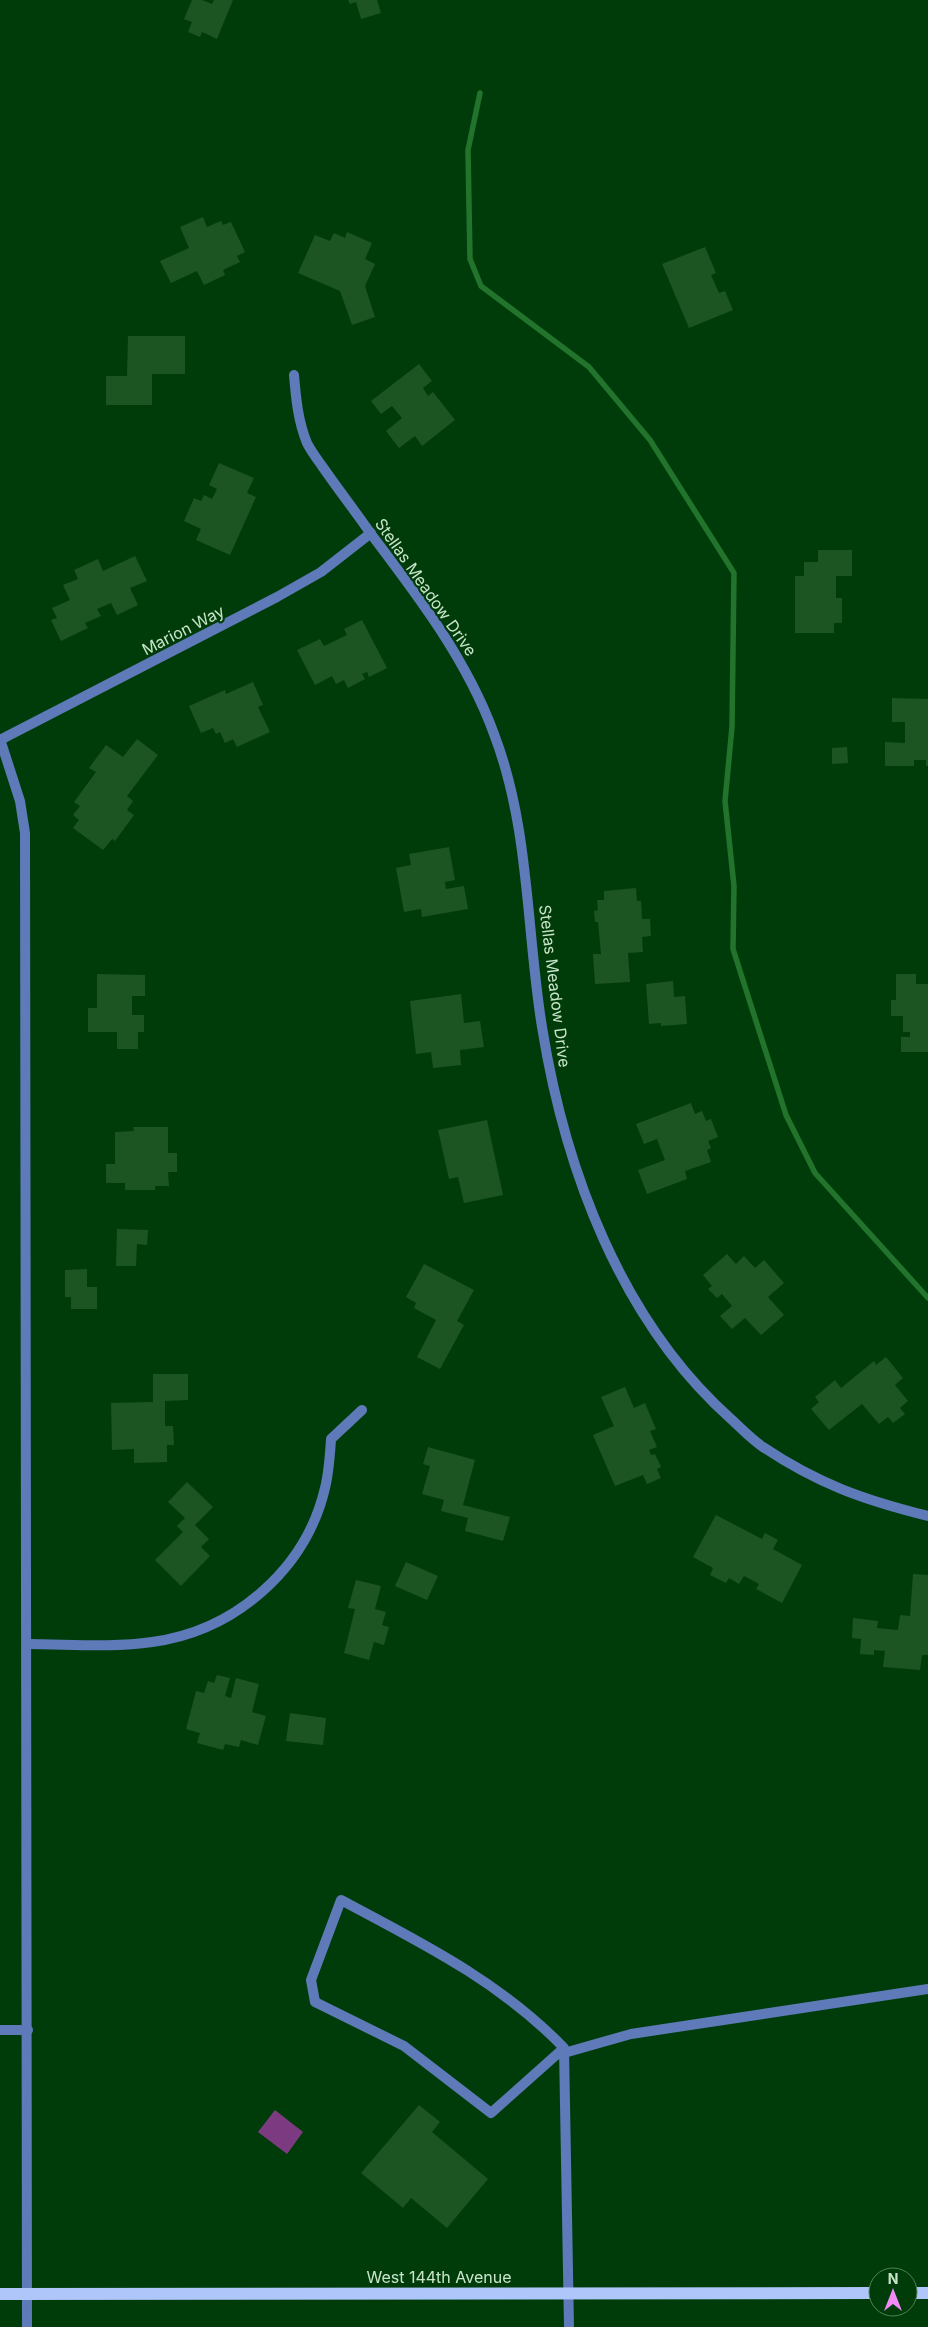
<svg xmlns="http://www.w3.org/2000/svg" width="928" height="2327" viewBox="0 0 928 2327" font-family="Inter,sans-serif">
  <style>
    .green { fill: #7c3b80 }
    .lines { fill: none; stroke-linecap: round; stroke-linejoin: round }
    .stream { stroke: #22742c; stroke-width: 5.5 }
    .building { fill: #1c5422 }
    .lane { stroke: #5e7ab8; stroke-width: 10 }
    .street { stroke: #5e7ab8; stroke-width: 10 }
    .primary { stroke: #aec6fa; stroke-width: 12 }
    .labels { text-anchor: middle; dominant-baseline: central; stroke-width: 4.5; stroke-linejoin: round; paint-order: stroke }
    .street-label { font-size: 16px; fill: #c9e5c9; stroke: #003c0a }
  </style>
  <rect width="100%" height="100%" fill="#003c0a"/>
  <!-- green -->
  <path class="green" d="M 275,2110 L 303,2132 L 287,2154 L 258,2132 Z"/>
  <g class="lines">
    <!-- stream -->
    <path class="stream" d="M 480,93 L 468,150 L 470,259 L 481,286 L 589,367 L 650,440 L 734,573 L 732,727 L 725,801 L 734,886 L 733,949 L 786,1115 L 815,1173 L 928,1298"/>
  </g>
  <!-- building -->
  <g class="building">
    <path d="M 192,0 L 202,0 L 212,4 L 214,0 L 233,0 L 217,39 L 202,32 L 200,37 L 188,32 L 192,22 L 184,19 Z"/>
    <path d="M 348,0 L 377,0 L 381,13 L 361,19 L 356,2 L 350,4 Z"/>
    <path d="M 203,217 L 207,227 L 221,221 L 223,225 L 231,222 L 245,252 L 237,256 L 240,262 L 223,270 L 225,275 L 204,285 L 197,271 L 171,283 L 160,261 L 189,248 L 180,227 Z"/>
    <path d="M 347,232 L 372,243 L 365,259 L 375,264 L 365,286 L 375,317 L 352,325 L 340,291 L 298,273 L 315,235 L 330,241 L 334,233 L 345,238 Z"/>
    <path d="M 705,247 L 716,273 L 711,275 L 719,293 L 725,291 L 733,310 L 689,328 L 662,264 Z"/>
    <path d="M 128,336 L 185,336 L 185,374 L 152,374 L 152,405 L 106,405 L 106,376 L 127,376 Z"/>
    <path d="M 419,364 L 432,381 L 423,388 L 428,396 L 433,392 L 455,420 L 422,446 L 415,436 L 399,448 L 386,431 L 402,418 L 392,406 L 381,414 L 371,401 Z"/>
    <path d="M 219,463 L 254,478 L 247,493 L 256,497 L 230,555 L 196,540 L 201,529 L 184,521 L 194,498 L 201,501 L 204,495 L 212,499 L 217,489 L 209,485 Z"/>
    <path d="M 818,550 L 852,550 L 852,576 L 836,576 L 836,598 L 842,598 L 842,623 L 834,623 L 834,633 L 795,633 L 795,576 L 804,576 L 804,562 L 818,562 Z"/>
    <path d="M 135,556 L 147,581 L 130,588 L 138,605 L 117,615 L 111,603 L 97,609 L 101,616 L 85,623 L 88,628 L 61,641 L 51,620 L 57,618 L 52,608 L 70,600 L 63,585 L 78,579 L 74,570 L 98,559 L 103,571 Z"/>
    <path d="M 362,620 L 387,668 L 369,677 L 367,672 L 362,674 L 365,679 L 348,688 L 344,680 L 336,684 L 332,676 L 315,685 L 297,650 L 320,639 L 324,646 L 347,635 L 344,629 Z"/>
    <path d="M 253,682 L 263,705 L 258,707 L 270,732 L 237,747 L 233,739 L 225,743 L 220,732 L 216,734 L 213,728 L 201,733 L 189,706 L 225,690 L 226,694 Z"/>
    <path d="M 892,698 L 928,699 L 928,766 L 926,766 L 926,760 L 914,760 L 914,766 L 885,766 L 885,742 L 905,743 L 905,722 L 892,722 Z"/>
    <path d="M 137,739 L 158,755 L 127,796 L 133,801 L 127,810 L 134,815 L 115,841 L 112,839 L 103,850 L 73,828 L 79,820 L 73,815 L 80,806 L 74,802 L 96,772 L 89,768 L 106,745 L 123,757 Z"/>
    <path d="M 847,747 L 848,763 L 832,764 L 832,748 Z"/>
    <path d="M 449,847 L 455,880 L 445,882 L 446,889 L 464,886 L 468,909 L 422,917 L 421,909 L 404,912 L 396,868 L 411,865 L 409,854 Z"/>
    <path d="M 636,888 L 637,901 L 641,901 L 642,919 L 650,919 L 651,936 L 642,937 L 643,952 L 628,953 L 630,982 L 595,984 L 593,954 L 601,954 L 598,922 L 595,922 L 594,911 L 598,910 L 597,900 L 604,900 L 604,891 Z"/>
    <path d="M 97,974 L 145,975 L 145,996 L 132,996 L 132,1015 L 144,1015 L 144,1032 L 138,1032 L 138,1049 L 117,1049 L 117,1032 L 88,1032 L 88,1008 L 97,1008 Z"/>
    <path d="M 896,974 L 916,974 L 916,984 L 928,984 L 928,1052 L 901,1052 L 901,1037 L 910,1037 L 910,1032 L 903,1032 L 903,1016 L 891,1016 L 891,1000 L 896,1000 Z"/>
    <path d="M 673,981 L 674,997 L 685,996 L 687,1024 L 661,1026 L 661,1023 L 649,1024 L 646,984 Z"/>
    <path d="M 461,994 L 464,1023 L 480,1021 L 484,1047 L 460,1050 L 461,1065 L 433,1068 L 431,1052 L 416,1054 L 410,1001 Z"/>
    <path d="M 691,1103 L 695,1114 L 702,1111 L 706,1121 L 711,1119 L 718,1137 L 708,1141 L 711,1148 L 707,1150 L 711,1162 L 685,1171 L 687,1179 L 647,1194 L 638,1170 L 665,1160 L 657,1139 L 644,1144 L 636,1124 Z"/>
    <path d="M 487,1120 L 503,1195 L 464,1203 L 458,1177 L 449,1179 L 438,1130 Z"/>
    <path d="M 133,1127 L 168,1127 L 168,1153 L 177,1153 L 177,1172 L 168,1172 L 169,1186 L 155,1186 L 155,1190 L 125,1190 L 125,1183 L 106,1183 L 106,1164 L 115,1164 L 115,1132 L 134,1131 Z"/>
    <path d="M 117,1229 L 148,1230 L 147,1245 L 137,1244 L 136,1266 L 116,1266 Z"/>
    <path d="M 727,1254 L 736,1264 L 744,1256 L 755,1268 L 764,1260 L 784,1283 L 768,1297 L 784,1315 L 761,1335 L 745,1318 L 732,1329 L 720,1316 L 732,1306 L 722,1294 L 717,1298 L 708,1289 L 712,1286 L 703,1275 Z"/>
    <path d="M 424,1264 L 474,1290 L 457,1321 L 464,1325 L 440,1369 L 417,1357 L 436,1320 L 414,1308 L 416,1303 L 406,1297 Z"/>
    <path d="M 87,1269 L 87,1287 L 97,1287 L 97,1309 L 71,1309 L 71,1297 L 65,1297 L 65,1270 Z"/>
    <path d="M 886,1357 L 903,1378 L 895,1385 L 908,1401 L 900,1408 L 905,1414 L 893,1423 L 888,1417 L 879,1424 L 862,1404 L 829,1430 L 811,1409 L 819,1402 L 815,1397 L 835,1380 L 841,1388 L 874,1361 L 876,1365 Z"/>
    <path d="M 153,1374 L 188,1374 L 188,1400 L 165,1401 L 165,1426 L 173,1426 L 174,1445 L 167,1445 L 167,1462 L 134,1463 L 134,1449 L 112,1450 L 111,1403 L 153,1402 Z"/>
    <path d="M 625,1387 L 634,1408 L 645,1403 L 656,1429 L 650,1431 L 657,1447 L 649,1450 L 651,1455 L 655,1454 L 661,1467 L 657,1469 L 661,1478 L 647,1484 L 643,1475 L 615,1486 L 593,1435 L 614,1426 L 601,1397 Z"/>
    <path d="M 428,1447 L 475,1460 L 463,1505 L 510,1517 L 503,1541 L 465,1531 L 468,1518 L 441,1511 L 444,1500 L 422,1494 L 430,1466 L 423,1464 Z"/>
    <path d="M 187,1482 L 213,1507 L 195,1525 L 209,1539 L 201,1547 L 210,1556 L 181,1586 L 155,1560 L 183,1532 L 177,1526 L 185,1518 L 168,1502 Z"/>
    <path d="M 716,1515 L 762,1539 L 765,1533 L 778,1540 L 773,1549 L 802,1565 L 782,1603 L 756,1589 L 759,1584 L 744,1576 L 739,1584 L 729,1578 L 726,1583 L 710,1575 L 713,1568 L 693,1557 Z"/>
    <path d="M 406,1562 L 438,1576 L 427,1600 L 395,1586 Z"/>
    <path d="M 913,1574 L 928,1575 L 928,1655 L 922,1655 L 920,1670 L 883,1667 L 885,1651 L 874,1650 L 874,1655 L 860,1654 L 861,1639 L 852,1638 L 853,1618 L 878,1621 L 877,1628 L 898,1630 L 900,1615 L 910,1616 Z"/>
    <path d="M 356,1580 L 381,1586 L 375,1609 L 386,1612 L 382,1625 L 389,1627 L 384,1645 L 374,1642 L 369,1660 L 344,1653 L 355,1609 L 348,1608 Z"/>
    <path d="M 217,1675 L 230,1678 L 225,1696 L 231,1698 L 236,1678 L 259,1684 L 252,1712 L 266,1716 L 258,1745 L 241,1740 L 239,1747 L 225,1744 L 223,1750 L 197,1743 L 200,1733 L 186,1729 L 196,1691 L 204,1693 L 208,1681 L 214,1683 Z"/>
    <path d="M 290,1713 L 326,1718 L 323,1745 L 286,1741 Z"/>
    <path d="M 419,2105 L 440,2122 L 432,2132 L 488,2179 L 447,2228 L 411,2198 L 403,2208 L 361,2173 Z"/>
  </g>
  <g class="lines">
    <!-- lane -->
    <g class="lane">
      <path d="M 564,2048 L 491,2113 L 404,2046 L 315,2002 L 311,1980 L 341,1900 C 420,1942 501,1982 564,2048 L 569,2327"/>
      <path d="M 564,2053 L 631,2034 L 928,1989"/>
    </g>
    <!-- street -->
    <g class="street">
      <path d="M 294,375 C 296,399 298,421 307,443 C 311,451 317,459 322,466 C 338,489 355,511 371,534 C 418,596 467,660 494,734 C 530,828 526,929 542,1027 C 565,1170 621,1321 731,1419 C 742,1429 751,1439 763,1447 C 818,1484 864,1500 928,1516"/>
      <path d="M 0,739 L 20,801 L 25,833 L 27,2327"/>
      <path d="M 0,740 L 277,597 L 321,572 L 371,533"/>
      <path d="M 27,1644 C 68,1644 112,1648 152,1642 C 235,1631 306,1569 325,1488 C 329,1472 330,1455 331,1439 L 362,1410"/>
      <path d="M 0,2030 L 28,2030"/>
    </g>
    <!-- primary -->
    <g class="primary">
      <path d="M 908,2293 L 928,2293"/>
      <path d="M 0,2294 L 878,2293"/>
    </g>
  </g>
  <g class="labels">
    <!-- street labels -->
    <g class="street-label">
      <text transform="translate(426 587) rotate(55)">Stellas Meadow Drive</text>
      <text transform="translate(183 630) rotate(-27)">Marion Way</text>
      <text transform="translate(555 986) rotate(83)">Stellas Meadow Drive</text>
      <text x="439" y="2277">West 144th Avenue</text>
    </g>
  </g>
  <!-- north arrow -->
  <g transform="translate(893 2292)"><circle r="24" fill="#003c0a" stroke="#508056"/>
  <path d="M0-4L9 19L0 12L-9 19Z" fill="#f08bf6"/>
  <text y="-8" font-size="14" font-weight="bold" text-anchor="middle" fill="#c9e5c9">N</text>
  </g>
</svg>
